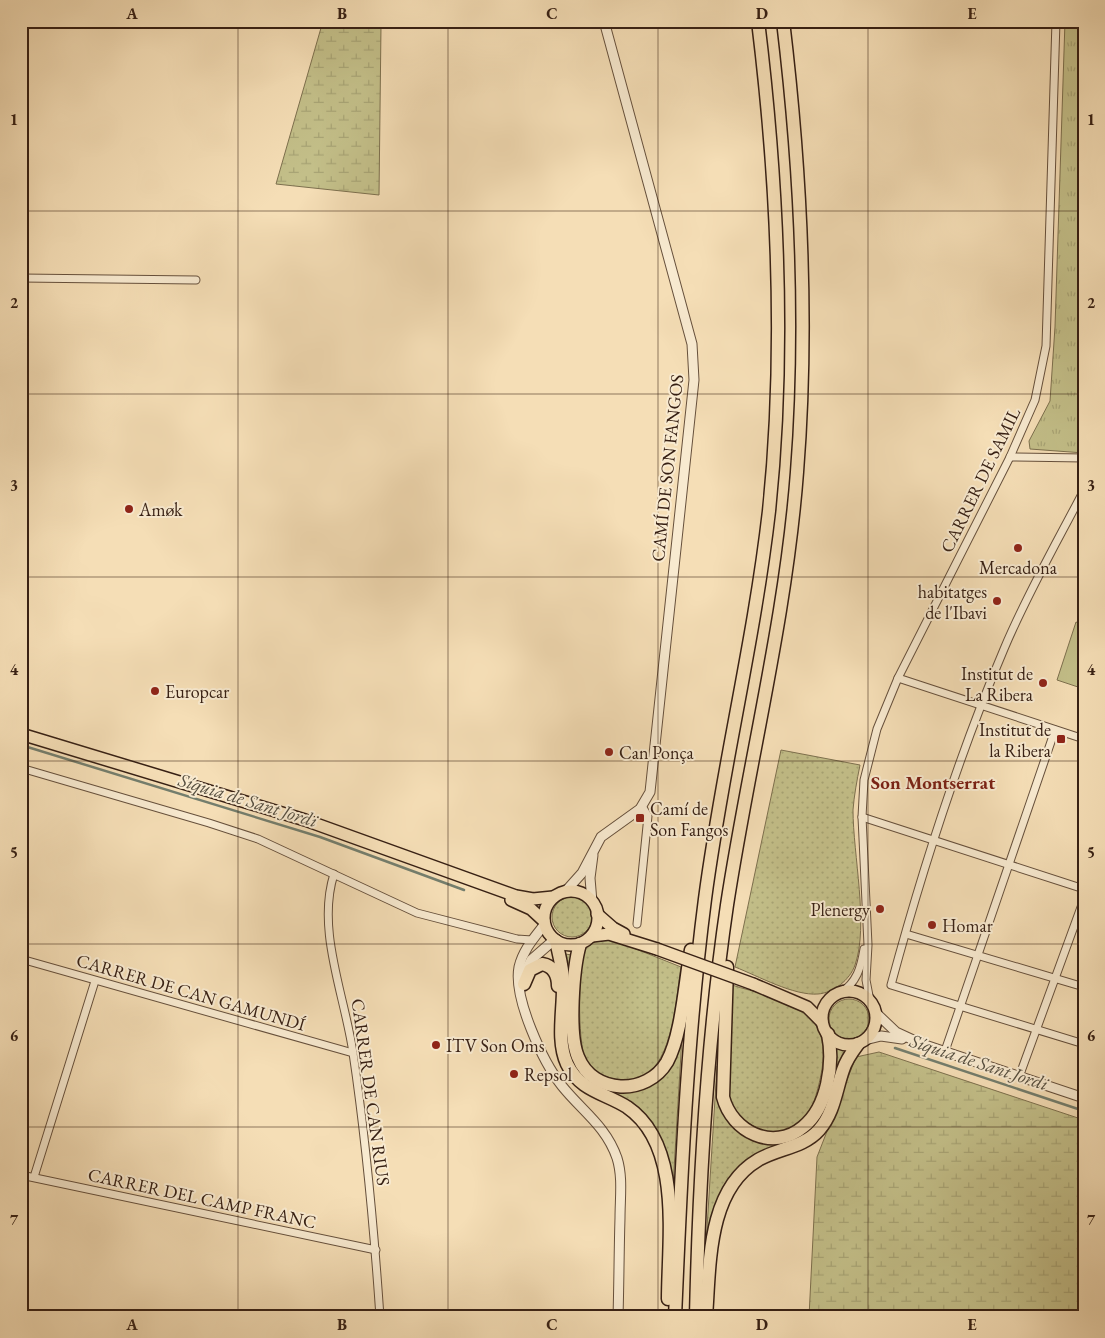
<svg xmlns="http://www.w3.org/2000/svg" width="1105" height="1338" viewBox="0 0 1105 1338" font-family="'EB Garamond',serif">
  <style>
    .grass { fill: url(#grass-dots); stroke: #7d704e }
    .wetland { fill: url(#wetland-marsh); stroke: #7d704e }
    .park { fill: url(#park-tufts); stroke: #7d704e }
    .garden { fill: #c3bf89; stroke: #7d704e }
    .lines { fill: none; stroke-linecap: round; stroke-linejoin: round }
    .stream { stroke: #747e6d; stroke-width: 2.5 }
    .minor-casing { stroke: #66503c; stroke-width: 9 }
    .tertiary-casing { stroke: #66503c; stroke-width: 11 }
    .primary-casing { stroke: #372014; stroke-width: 14 }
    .motorway-casing { stroke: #372014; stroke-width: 15 }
    .minor { stroke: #f8ead0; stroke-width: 7 }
    .tertiary { stroke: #f8ead0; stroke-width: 9 }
    .primary { stroke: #f5deb6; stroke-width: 11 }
    .motorway { stroke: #f5deb6; stroke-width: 12 }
    .primary-bridge-casing { stroke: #372014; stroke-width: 14; stroke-linecap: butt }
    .primary-bridge { stroke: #f5deb6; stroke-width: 11 }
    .grid { fill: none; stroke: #372014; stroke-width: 1; stroke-opacity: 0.55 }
    .poi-dot { fill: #8f2418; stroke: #f8ead0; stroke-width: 2 }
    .labels { text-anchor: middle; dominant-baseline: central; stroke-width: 4; stroke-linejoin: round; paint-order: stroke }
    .street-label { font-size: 18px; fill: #372014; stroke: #f8ead0 }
    .poi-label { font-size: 18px; fill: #372014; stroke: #f8ead0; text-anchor: start }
    .neighbourhood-label { font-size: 19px; font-weight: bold; fill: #7a1f14; stroke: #f8ead0 }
    .water-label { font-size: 19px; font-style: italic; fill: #564f40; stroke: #f8ead0 }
    .neatline { fill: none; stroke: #372014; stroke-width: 2 }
    .grid-label { font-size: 16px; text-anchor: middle; font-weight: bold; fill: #372014 }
  </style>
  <defs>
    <pattern id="grass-dots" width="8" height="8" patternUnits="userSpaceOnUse" patternTransform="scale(1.25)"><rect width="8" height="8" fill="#c3bf89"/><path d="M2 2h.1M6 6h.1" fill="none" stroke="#a8a475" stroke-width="1.8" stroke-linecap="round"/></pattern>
    <pattern id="wetland-marsh" width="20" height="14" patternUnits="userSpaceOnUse" patternTransform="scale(1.25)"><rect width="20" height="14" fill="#c3bf89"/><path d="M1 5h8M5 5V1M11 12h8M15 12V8" fill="none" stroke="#a8a475"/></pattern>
    <pattern id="park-tufts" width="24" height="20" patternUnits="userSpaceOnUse" patternTransform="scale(1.25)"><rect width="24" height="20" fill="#c3bf89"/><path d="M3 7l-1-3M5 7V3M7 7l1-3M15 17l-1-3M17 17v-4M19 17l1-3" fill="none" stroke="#a8a475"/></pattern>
  </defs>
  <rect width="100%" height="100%" fill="#f5deb6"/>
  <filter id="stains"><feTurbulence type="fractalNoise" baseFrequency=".004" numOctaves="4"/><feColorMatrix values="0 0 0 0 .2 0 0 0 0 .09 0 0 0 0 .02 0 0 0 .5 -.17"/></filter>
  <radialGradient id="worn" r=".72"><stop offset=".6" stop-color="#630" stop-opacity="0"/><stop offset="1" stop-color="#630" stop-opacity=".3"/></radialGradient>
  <!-- grass -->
  <g class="grass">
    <path d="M 781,750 L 860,765 C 857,780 854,796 853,810 C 853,854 869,926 855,965 C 850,980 833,993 818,994 C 794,996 758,976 735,967 Z"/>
    <circle cx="572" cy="917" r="20"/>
    <path d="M 611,939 L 681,967 C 675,1002 673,1089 619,1080 C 606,1078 592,1072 585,1059 C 578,1044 577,959 587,946 C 592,938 602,940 611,939 Z"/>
    <path d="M 565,954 L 572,955 L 569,1038 L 586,1077 L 652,1084 L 683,1020 L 673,1186 L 658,1134 L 594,1087 L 575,1067 L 567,1047 Z"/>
    <path d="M 732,985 C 753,992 786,998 803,1011 C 829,1031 825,1060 818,1088 C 815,1098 813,1108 806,1116 C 780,1146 745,1130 729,1100 Z"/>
    <circle cx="849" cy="1019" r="20"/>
    <path d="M 835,1046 L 847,1051 C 831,1072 834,1101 818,1122 C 808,1137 789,1142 773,1149 C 766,1151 758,1154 752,1157 C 710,1179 710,1237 704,1277 L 717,1066 L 719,1066 L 718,1084 L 744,1135 L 806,1130 Z"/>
  </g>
  <!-- wetland -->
  <g class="wetland">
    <path d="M 323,21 L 386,21 L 381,26 L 379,195 L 276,184 Z"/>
    <path d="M 879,1052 L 1084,1120 L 1084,1317 L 809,1317 L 817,1157 L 856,1057 Z"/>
  </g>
  <!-- park -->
  <path class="park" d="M 1065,21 L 1084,21 L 1084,453 L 1030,449 L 1029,441 L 1050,401 L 1055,327 Z"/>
  <!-- garden -->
  <path class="garden" d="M 1076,622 L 1084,625 L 1084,689 L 1057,680 Z"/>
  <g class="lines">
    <!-- stream -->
    <g class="stream">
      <path d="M 21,745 L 320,837 L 464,890"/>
      <path d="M 895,1048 L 1084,1111"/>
    </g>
    <!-- minor casing -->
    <g class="minor-casing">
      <g id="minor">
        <path d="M 21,278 L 196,280"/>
        <path d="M 1010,457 L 1084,458"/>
        <path d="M 1084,490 C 1057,542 1027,594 1004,649 C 959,755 921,874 891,985 L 1084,1044"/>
        <path d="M 898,678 L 1084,739"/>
        <path d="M 21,768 L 209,823 L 258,839 L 417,913 L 517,939 L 532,940"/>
        <path d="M 862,817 L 1084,889"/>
        <path d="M 334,874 C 316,930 345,996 353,1053 C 366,1140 374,1229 380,1317"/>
        <path d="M 637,924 L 648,816 L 642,806"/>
        <path d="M 906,934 L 1084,987"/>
        <path d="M 21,959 L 353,1053"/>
        <path d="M 840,993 C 857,983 861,967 864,949"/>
        <path d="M 870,1001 L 866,980 L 868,945 L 862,817 L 864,780 L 877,729 L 898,678 L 1010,457 L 1035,400 L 1046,346 L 1056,21"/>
        <path d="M 945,1051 L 1055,730"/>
        <path d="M 1019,1077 L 1084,899"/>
        <path d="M 21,1175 L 376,1250"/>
        <path d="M 34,1177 L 95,981"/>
      </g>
    </g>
    <!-- tertiary casing -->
    <g class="tertiary-casing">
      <g id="tertiary">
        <path d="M 565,892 L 582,873 L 601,837 L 640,809 L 650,792 L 694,380 L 692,344 L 604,21"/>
        <path d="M 592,902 L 590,878 L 593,855"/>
        <path d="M 544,925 C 534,938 523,950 519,967 C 513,998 543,1062 562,1086 C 582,1111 606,1126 617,1158 C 623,1177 620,1198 620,1218 C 619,1251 619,1284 618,1317"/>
        <path d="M 524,974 L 531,960 L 554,940"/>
        <path d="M 876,1013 L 896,1032 L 922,1044 L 1084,1098"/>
        <path d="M 865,1040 L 881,1036 L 902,1039"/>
      </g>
    </g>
    <!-- primary casing -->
    <g class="primary-casing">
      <g id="primary">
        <path d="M 21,734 L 305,820 L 516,896 L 533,899 L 553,897"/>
        <circle cx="571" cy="918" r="27"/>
        <path d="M 511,900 L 531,909 L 544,921"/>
        <path d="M 597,914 L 613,928 L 624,934"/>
        <path d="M 592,936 L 609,934 L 657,949"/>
        <path d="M 753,984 L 807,1007 L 822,1022"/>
        <circle cx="849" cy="1018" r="27"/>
      </g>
    </g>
    <!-- motorway casing -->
    <g class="motorway-casing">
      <g id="motorway">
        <path d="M 556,941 C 559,955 563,968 563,982 C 564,1009 556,1040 567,1064 C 580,1091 605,1093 627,1107 C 683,1145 668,1240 668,1299"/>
        <path d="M 580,944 C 573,968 568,1034 578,1057 C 593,1095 647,1096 667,1062 C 682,1035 685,981 691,950"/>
        <path d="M 727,967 L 723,1097 C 732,1132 773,1152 803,1127 C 828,1107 834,1063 828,1034"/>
        <path d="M 524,984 L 530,970 L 542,964 C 554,966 558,975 558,986"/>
        <path d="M 675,1317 C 681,1177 687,1038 705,899 C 722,769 754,642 769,511 C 786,348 778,184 758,21"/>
        <path d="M 696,1317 C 699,1179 707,1041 727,905 C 749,761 786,618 797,472 C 809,321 801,171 783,21"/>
        <path d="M 706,1317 C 710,1265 707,1190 758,1160 C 778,1148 803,1148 819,1130 C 834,1113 836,1090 843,1070 C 846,1060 852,1052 858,1044"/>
      </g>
    </g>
    <!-- minor -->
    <use href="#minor" class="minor"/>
    <!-- tertiary -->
    <use href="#tertiary" class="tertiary"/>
    <!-- primary -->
    <use href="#primary" class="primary"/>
    <!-- motorway -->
    <use href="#motorway" class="motorway"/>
    <!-- primary-bridge casing -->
    <g class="primary-bridge-casing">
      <path id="primary-bridge" d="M 657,949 L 753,984"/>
    </g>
    <!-- primary-bridge -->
    <use href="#primary-bridge" class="primary-bridge"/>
  </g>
  <!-- grid -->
  <path class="grid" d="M 238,21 L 238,1317M 448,21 L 448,1317M 658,21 L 658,1317M 868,21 L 868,1317M 21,211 L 1084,211M 21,394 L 1084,394M 21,577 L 1084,577M 21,761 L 1084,761M 21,944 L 1084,944M 21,1127 L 1084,1127"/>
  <!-- markers -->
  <g class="poi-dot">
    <circle cx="129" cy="509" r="5"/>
    <circle cx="1018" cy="548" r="5"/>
    <circle cx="997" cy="601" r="5"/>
    <circle cx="1043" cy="683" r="5"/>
    <circle cx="155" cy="691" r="5"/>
    <rect x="1056" y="734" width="10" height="10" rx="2.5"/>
    <circle cx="609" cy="752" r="5"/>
    <rect x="635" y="813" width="10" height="10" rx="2.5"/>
    <circle cx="880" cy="909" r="5"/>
    <circle cx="932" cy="925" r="5"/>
    <circle cx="436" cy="1045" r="5"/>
    <circle cx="514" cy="1074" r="5"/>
  </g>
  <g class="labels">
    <!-- street labels -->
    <g class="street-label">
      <text transform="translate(667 468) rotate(-84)">CAMÍ DE SON FANGOS</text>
      <text transform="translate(980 480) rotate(-64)">CARRER DE SAMIL</text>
      <text transform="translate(191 992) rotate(16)">CARRER DE CAN GAMUNDÍ</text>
      <text transform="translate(371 1092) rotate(82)">CARRER DE CAN RIUS</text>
      <text transform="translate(202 1198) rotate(12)">CARRER DEL CAMP FRANC</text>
    </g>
    <!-- poi labels -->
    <g class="poi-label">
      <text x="139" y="509">Amøk</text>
      <text x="1018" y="567" text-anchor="middle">Mercadona</text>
      <text x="987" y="591" text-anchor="end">habitatges<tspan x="987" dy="21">de l'Ibavi</tspan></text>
      <text x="1033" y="673" text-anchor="end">Institut de<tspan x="1033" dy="21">La Ribera</tspan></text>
      <text x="165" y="691">Europcar</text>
      <text x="1051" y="729" text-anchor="end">Institut de<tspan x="1051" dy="21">la Ribera</tspan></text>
      <text x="619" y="752">Can Ponça</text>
      <text x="650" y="808">Camí de<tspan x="650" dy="21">Son Fangos</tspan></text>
      <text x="870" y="909" text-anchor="end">Plenergy</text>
      <text x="942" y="925">Homar</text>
      <text x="446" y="1045">ITV Son Oms</text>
      <text x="524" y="1074">Repsol</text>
    </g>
    <!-- neighbourhood labels -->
    <g class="neighbourhood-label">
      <text x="933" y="782">Son Montserrat</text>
    </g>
    <!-- water labels -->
    <g class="water-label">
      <text transform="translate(248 800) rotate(17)">Síquia de Sant Jordi</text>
      <text transform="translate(979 1062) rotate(18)">Síquia de Sant Jordi</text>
    </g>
  </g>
  <!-- margin -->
  <rect width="1105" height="1338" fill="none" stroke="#f5deb6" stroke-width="55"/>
  <rect x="28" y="28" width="1050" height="1282" class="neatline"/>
  <g class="grid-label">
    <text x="132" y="19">A</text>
    <text x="342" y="19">B</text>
    <text x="552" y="19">C</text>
    <text x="762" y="19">D</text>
    <text x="972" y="19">E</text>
    <text x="14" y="125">1</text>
    <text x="1091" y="125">1</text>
    <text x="14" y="308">2</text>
    <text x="1091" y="308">2</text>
    <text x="14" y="491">3</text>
    <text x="1091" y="491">3</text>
    <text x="14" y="675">4</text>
    <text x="1091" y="675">4</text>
    <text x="14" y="858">5</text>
    <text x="1091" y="858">5</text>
    <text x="14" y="1041">6</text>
    <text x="1091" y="1041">6</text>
    <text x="14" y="1225">7</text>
    <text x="1091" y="1225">7</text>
    <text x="132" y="1330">A</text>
    <text x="342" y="1330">B</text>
    <text x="552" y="1330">C</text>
    <text x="762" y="1330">D</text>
    <text x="972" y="1330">E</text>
  </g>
  <rect width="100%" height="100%" filter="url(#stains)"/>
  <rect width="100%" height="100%" fill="url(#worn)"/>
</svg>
